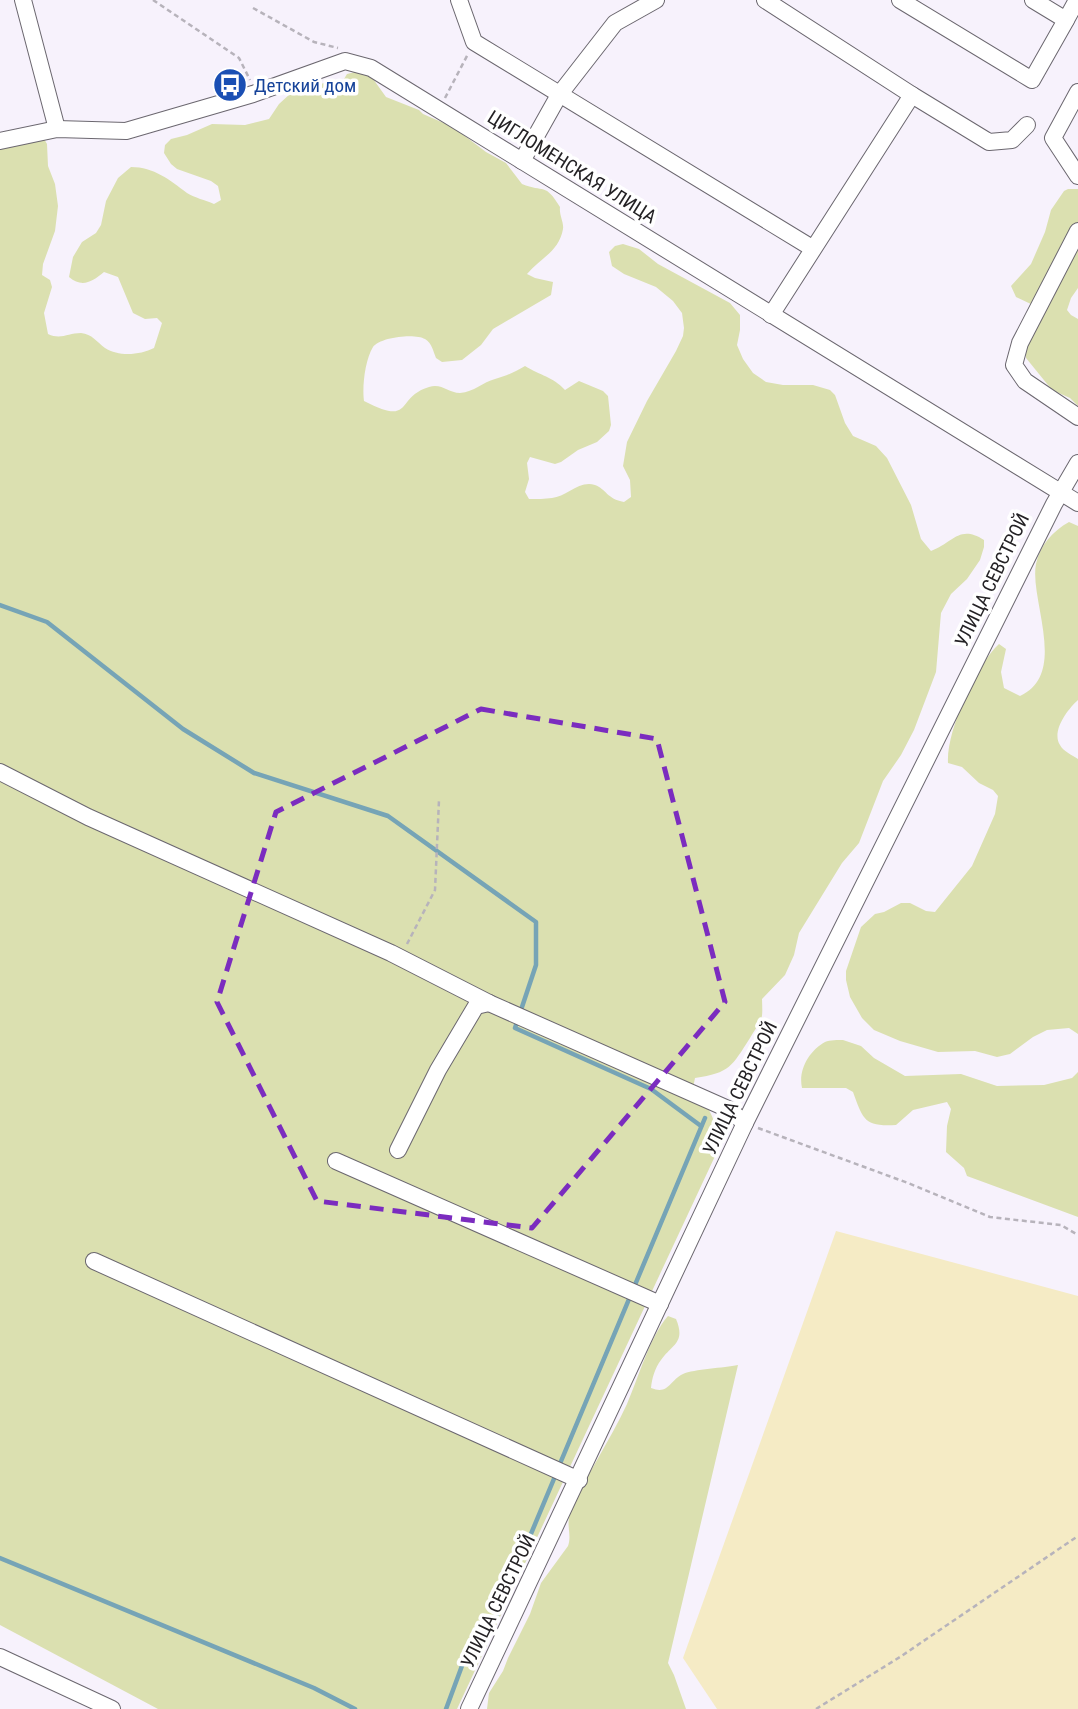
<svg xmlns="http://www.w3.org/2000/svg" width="1078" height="1709" viewBox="0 0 1078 1709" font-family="'Roboto Condensed',sans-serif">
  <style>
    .green { fill: #dbe0b0 }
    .sand { fill: #f5ebc5 }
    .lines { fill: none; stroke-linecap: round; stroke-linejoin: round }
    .stream { stroke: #76a4b6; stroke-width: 4.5 }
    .minor-casing { stroke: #6b676f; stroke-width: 18 }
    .path { stroke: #b7b3bb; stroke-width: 2.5; stroke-dasharray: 5 3.5; stroke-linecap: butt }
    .minor { stroke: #fff; stroke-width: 16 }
    .marked { fill: none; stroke: #7b2cbf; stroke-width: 5; stroke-dasharray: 14 9; stroke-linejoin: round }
    .labels { text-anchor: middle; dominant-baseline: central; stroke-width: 7; stroke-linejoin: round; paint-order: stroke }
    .transit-label { font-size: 19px; fill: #164399; stroke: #fff; text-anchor: start }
    .street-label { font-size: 19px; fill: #242225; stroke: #fff }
  </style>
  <rect width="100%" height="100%" fill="#f7f2fc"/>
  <!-- green -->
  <g class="green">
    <path d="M 359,71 L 371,76 L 386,97 L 419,110 L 423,114 L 453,127 L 486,152 L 506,163 L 522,184 C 544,193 545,182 560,207 C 559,215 564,222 563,229 C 559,252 540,258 527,274 L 535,278 L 553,282 L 551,295 L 493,329 L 481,345 L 462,360 L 442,362 L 436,358 C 433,351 432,343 425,339 C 415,333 380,337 373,347 C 365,360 362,387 364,401 C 414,427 395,397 429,387 C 442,383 448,393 460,393 C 474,392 483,382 495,379 C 506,376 515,372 525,366 C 541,376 552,376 565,390 L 579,381 L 603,391 L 608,396 L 611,425 L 609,431 L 597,442 L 578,450 L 561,462 L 555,464 L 530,457 L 527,463 L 529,479 L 525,492 L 529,499 C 537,499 545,499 552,498 C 566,497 579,480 595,485 C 606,489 607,499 624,502 L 631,497 L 630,480 L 623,466 L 627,442 L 647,401 L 676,351 L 683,336 L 684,328 L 682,313 L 673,301 L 656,287 L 624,274 L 612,266 L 609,252 L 615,246 L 623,244 L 639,249 L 658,264 L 730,303 L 740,315 L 740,330 L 737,345 L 743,359 L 753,373 L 766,382 L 783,385 L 813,385 L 830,390 L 835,395 L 845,423 L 853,436 L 876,446 L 887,458 L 911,505 L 921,539 L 931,551 C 953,543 959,524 984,540 L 984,547 L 980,560 L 967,579 L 951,594 L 941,613 L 936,672 L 914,730 L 901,755 L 883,781 L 859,843 L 842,863 L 799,933 L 794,955 L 785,975 L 762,999 C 763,1023 762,1018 750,1038 C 732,1066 730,1073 695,1078 L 692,1093 C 713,1105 720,1132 716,1154 L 457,1709 L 158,1709 L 0,1625 L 0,135 L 43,137 L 47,144 L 48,166 L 55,184 L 58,206 L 55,231 L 43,264 L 42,275 L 50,280 L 52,287 L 44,313 L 48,334 C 61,340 68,333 81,333 C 92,334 97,342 105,348 C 119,357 140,355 154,348 L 162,323 L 157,318 L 145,319 L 133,313 L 118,277 L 104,272 C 92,282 82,288 69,277 L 73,257 L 82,242 L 96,233 L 101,225 L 106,201 L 118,178 L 131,167 C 154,167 170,180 187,193 C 195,198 205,200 214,204 L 221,200 L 218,186 L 211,181 L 177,169 L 171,164 L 164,153 L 165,145 L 171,139 L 187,135 L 212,124 L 245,125 L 269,119 L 279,104 L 291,93 L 324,83 L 333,85 L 341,84 L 347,74 Z"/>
    <path d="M 1068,189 L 1078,189 L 1078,288 L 1071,298 L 1067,310 L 1071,315 L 1078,319 L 1078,406 L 1070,398 L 1052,390 L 1026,358 L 1025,352 L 1033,305 L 1016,297 L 1011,286 L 1031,264 L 1045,232 L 1051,210 L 1064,191 Z"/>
    <path d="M 1069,522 L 1078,526 L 1078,700 C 1068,709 1051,731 1060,745 C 1063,751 1072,755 1078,759 L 1078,1034 L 1069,1028 L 1047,1030 L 1033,1037 L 1010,1054 L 997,1057 L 975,1051 L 938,1052 L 900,1041 L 874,1030 L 862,1018 L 850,997 L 846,980 L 846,971 L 861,927 L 875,914 L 884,912 L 901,903 L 910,903 L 926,911 L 935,912 L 972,866 L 995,814 L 998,796 L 993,790 L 979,783 L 962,767 L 948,763 C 946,732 976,665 999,644 L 1006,649 L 1001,672 L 1004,688 L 1020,696 C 1069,674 1029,599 1036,564 C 1040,545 1053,531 1069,522 Z"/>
    <path d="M 843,1040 L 861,1046 L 874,1058 L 905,1076 L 961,1074 L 997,1086 L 1044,1085 L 1072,1078 L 1078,1072 L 1078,1217 L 967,1176 L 964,1168 L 946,1152 L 947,1126 L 951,1109 L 947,1102 L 913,1110 L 896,1125 C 864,1127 863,1119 853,1092 L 846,1088 L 802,1088 C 798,1070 809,1051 825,1042 C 830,1040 838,1040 843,1040 Z"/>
    <path d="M 668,1316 L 676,1319 C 686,1343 672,1344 661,1360 C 655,1368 652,1378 651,1388 C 669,1395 669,1381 683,1374 C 694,1369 724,1368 738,1365 L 668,1663 L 674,1675 L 686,1709 L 487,1709 L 489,1693 L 503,1671 L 508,1658 L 530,1614 L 541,1583 L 568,1546 C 572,1535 566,1525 570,1514 C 585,1476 610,1441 627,1404 C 638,1379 650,1336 668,1316 Z"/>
  </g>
  <!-- sand -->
  <path class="sand" d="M 836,1231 L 1078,1296 L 1078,1709 L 717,1709 L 683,1658 Z"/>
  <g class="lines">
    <!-- stream -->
    <g class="stream">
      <path d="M 0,605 L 47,622 L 183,729 L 254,773 L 388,816 L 536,922 L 536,965 L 515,1028 L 651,1089 L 701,1126"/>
      <path d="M 559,1466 L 705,1118"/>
      <path d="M 0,1558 L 314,1688 L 355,1709"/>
      <path d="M 446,1709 L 466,1655 L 497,1615 L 556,1474"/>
    </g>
    <!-- minor casing -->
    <g class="minor-casing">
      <g id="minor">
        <path d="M 23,0 L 57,129"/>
        <path d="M 459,0 L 474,42 L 812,248"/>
        <path d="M 765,0 L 912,95 L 989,142 L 1012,140 L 1027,125"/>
        <path d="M 900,0 L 1032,80 L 1066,20 L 1033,0"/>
        <path d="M 1066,20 L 1077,0"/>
        <path d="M 1078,92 L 1053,138 L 1078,176"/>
        <path d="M 0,141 L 57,129 L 126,131 L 253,94 L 345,61 L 371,68 L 1078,503"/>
        <path d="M 522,161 L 559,95 L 615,23 L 656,0"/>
        <path d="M 1078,231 L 1020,343 L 1014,365 L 1025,381 L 1078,417"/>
        <path d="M 771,315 L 912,95"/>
        <path d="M 0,772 L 88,817 L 391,953 L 489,1003 L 728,1109 L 745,1123"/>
        <path d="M 398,1150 L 438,1070 L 476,1006 L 489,1003"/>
        <path d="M 336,1161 L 660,1304"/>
        <path d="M 94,1261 L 579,1480"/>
        <path d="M 0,1657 L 112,1709"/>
        <path d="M 469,1709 L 745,1123 L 1054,504 L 1078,463"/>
      </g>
    </g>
    <!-- path -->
    <g class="path">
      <path d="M 153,0 L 239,58 L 250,80"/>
      <path d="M 253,8 L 314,42 L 338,48"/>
      <path d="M 445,98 L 468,54"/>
      <path d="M 407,944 L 435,890 L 439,800"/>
      <path d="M 758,1128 L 908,1183 L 990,1217 L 1061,1225 L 1078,1235"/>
      <path d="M 816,1709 L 900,1657 L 1078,1536"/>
    </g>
    <!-- minor -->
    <use href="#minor" class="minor"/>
  </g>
  <!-- marked area -->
  <path class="marked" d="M 481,709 L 657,739 L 725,1002 L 532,1228 L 317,1201 L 217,1002 L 276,812 Z"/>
  <!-- icons -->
  <defs>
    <g id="bus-disc" transform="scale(1.75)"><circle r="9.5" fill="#1a4fb4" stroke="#fff"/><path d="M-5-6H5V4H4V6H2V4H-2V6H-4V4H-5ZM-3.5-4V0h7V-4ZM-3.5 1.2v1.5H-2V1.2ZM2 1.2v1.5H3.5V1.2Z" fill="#fff"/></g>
  </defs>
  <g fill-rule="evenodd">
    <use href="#bus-disc" x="230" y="85"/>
  </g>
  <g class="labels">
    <!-- transit labels -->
    <g class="transit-label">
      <text x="254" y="85">Детский дом</text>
    </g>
    <!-- street labels -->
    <g class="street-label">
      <text transform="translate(572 167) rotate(32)">ЦИГЛОМЕНСКАЯ УЛИЦА</text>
      <text transform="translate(992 580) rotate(-64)">УЛИЦА СЕВСТРОЙ</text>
      <text transform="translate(740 1088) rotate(-64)">УЛИЦА СЕВСТРОЙ</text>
      <text transform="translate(498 1601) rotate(-64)">УЛИЦА СЕВСТРОЙ</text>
    </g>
  </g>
</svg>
